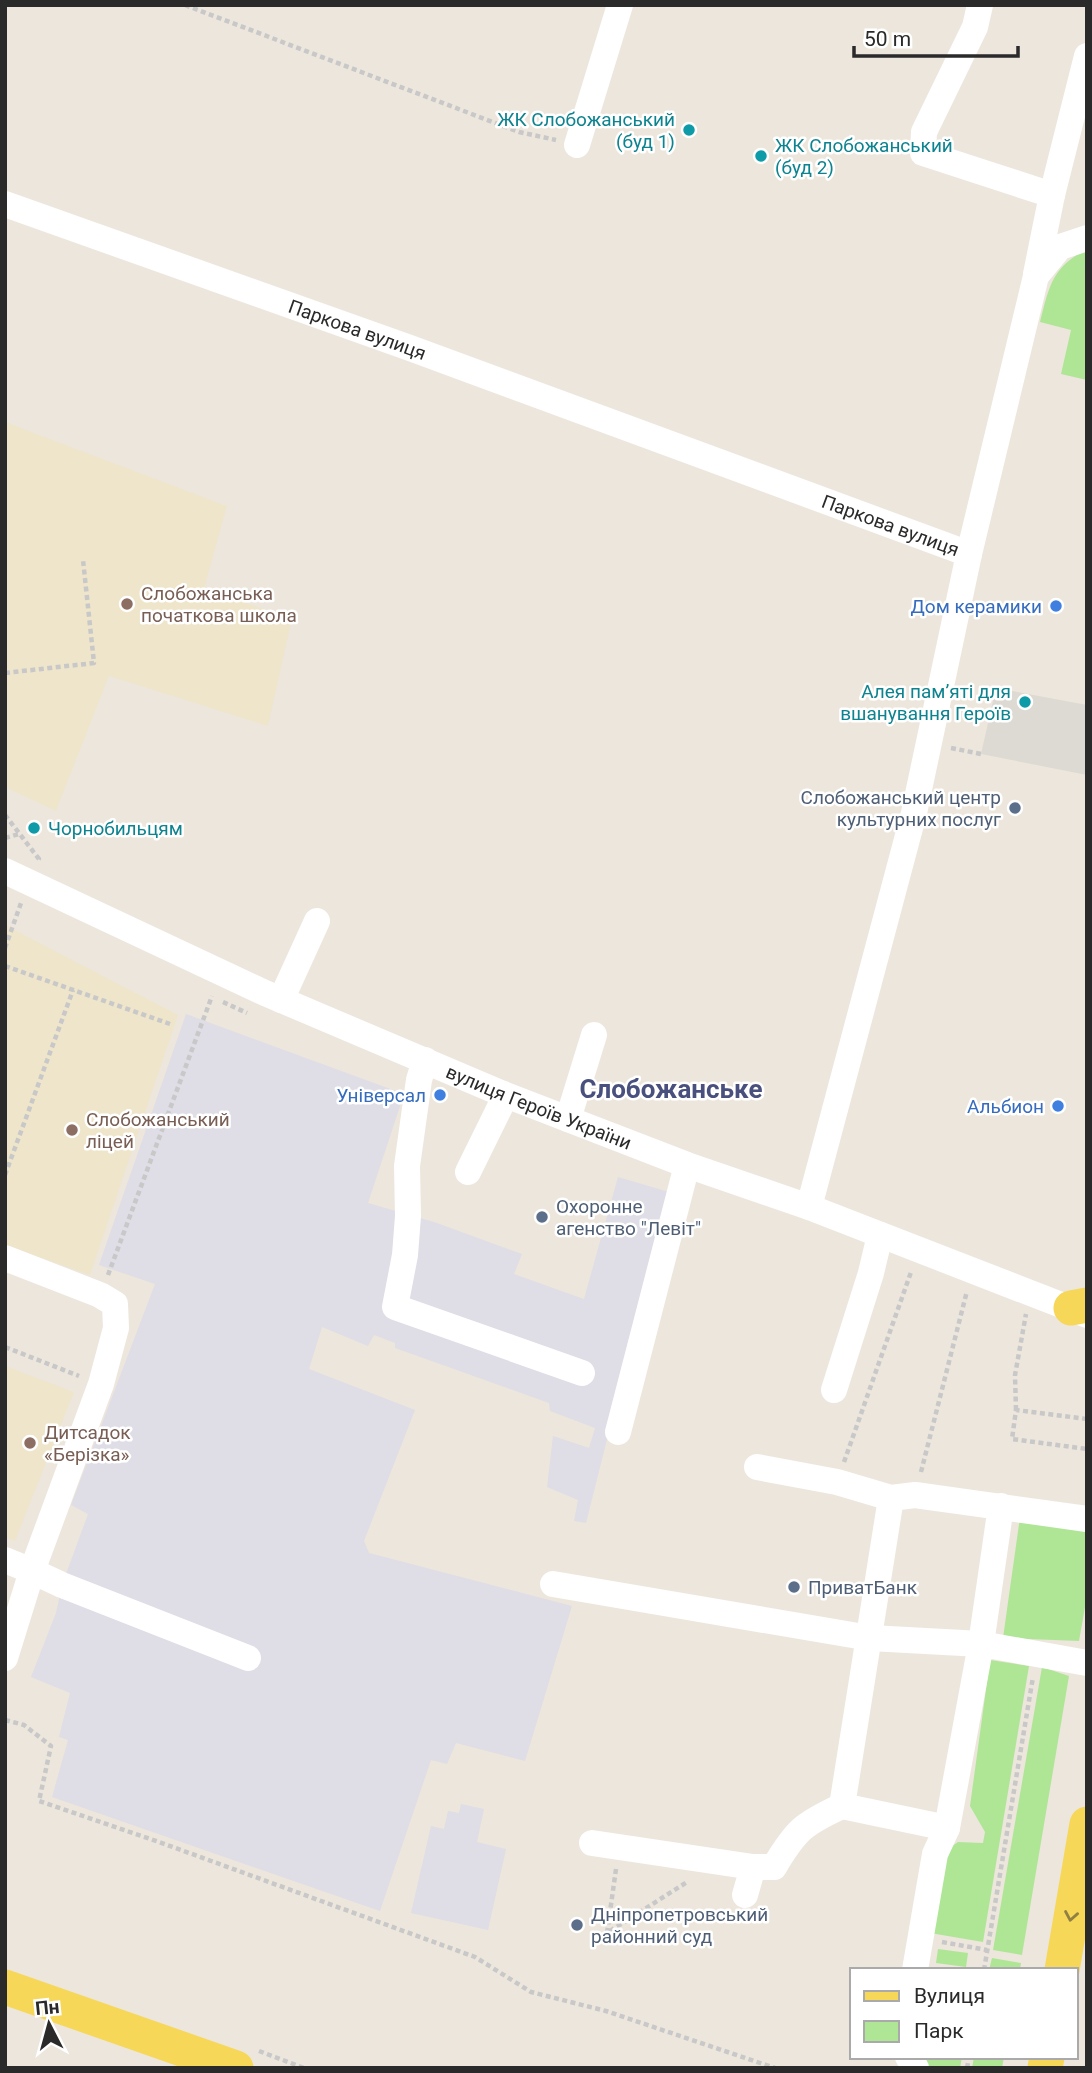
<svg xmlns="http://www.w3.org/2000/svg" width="1092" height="2073" viewBox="0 0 1092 2073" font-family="Roboto,sans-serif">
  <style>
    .industrial { fill: #dfdde5 }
    .education { fill: #efe5cb }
    .green { fill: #aee696 }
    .plaza { fill: #ddd9d3 }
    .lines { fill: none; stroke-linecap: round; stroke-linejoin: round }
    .path { stroke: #c8c8c8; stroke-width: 4.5; stroke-dasharray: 5 3.5; stroke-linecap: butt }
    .minor { stroke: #fff; stroke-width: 26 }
    .major { stroke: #f6d758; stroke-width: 35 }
    .oneway { stroke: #908041 }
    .culture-dot { fill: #0f9aa8; stroke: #fff; stroke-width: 2.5 }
    .education-dot { fill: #8d6e63; stroke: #fff; stroke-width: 2.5 }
    .shop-dot { fill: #3f7fe0; stroke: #fff; stroke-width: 2.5 }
    .service-dot { fill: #5c6f8a; stroke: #fff; stroke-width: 2.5 }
    .labels { text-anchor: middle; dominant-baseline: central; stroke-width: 5; stroke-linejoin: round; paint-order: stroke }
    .culture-label { font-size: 19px; fill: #0d838f; stroke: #fff; text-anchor: end }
    .street-label { font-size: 19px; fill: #2a2a2a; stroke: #fff }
    .education-label { font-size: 19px; fill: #785e54; stroke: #fff; text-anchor: start }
    .shop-label { font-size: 19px; fill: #366cbe; stroke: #fff; text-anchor: end }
    .service-label { font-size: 19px; fill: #4e5e75; stroke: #fff; text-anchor: start }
    .district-label { font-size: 26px; font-weight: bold; fill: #49507d; stroke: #fff }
  </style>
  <rect width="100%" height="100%" fill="#ede6dc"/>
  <!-- industrial -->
  <g class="industrial">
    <path d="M 186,1014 L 404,1094 L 368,1203 L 434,1222 L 522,1254 L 514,1274 L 553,1288 L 584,1299 L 618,1177 L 669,1192 L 586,1523 L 574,1521 L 578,1500 L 547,1487 L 553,1436 L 589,1448 L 595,1428 L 550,1411 L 549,1403 L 395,1348 L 395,1343 L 374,1335 L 368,1346 L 322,1327 L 309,1369 L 415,1410 L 364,1541 L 369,1553 L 572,1606 L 525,1761 L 456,1743 L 447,1764 L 431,1760 L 380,1911 L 52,1797 L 68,1740 L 59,1737 L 70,1693 L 31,1677 L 56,1613 L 62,1585 L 88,1514 L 71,1505 L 155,1284 L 99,1265 Z"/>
    <path d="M 461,1804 L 484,1809 L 477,1842 L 506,1849 L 488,1930 L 411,1913 L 431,1826 L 444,1829 L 448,1811 L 459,1813 Z"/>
  </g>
  <!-- education -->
  <g class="education">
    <path d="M 5,422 L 227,506 L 204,589 L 292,618 L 268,726 L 109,676 L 56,811 L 5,787 Z"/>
    <path d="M 5,925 L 178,1015 L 90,1275 L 5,1245 Z"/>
    <path d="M 5,1366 L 74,1392 L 15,1541 L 5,1537 Z"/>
  </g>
  <!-- green -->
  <g class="green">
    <path d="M 1087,249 L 1087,380 L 1061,374 L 1071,330 L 1040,322 C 1049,287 1052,267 1087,249 Z"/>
    <path d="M 1020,1517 L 1087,1527 L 1087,1596 L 1079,1641 L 1003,1638 Z"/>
    <path d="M 990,1660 L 1029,1666 L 983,1942 L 930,1933 L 948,1849 L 958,1842 L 983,1843 L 985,1832 L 970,1806 Z"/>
    <path d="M 1042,1667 L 1069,1676 L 1022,1955 L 993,1950 Z"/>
    <path d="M 938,1949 L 968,1953 L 966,1967 L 936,1963 Z"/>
    <path d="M 992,1958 L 1021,1963 L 1020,1970 L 989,1970 Z"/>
    <path d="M 918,2057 L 962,2057 L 960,2068 L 929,2068 Z"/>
    <path d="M 974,2057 L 1004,2057 L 1002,2068 L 972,2068 Z"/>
  </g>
  <!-- plaza -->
  <path class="plaza" d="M 996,688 L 1087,705 L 1087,775 L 981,754 Z"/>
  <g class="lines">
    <!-- path -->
    <g class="path">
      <path d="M 185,5 L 519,132 L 556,140"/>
      <path d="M 5,673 L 94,663 L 83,560"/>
      <path d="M 951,748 L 981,754"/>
      <path d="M 5,815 L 39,859 L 37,862"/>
      <path d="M 5,838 L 19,834"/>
      <path d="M 5,948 L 21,903"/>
      <path d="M 5,966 L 170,1024"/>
      <path d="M 223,1002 L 247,1013"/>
      <path d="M 5,1175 L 73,990"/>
      <path d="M 108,1275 L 212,996"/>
      <path d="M 5,1347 L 79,1376"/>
      <path d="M 1016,1410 L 1015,1375 L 1026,1314"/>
      <path d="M 1087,1419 L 1016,1410 L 1012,1439 L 1087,1449"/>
      <path d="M 844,1462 L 911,1272"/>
      <path d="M 921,1472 L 967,1291"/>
      <path d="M 5,1720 L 24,1725 L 51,1746 L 39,1801 L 159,1842 L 475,1957 L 531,1992 L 606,2011 L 775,2068"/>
      <path d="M 616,1869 L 607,1933 L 687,1882"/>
      <path d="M 942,1942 L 987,1950"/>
      <path d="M 984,1970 L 1033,1677"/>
      <path d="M 259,2051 L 304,2068"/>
      <path d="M 967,2068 L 969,2057"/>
    </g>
    <!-- minor -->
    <g class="minor">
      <path d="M 980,5 L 975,27 L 924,132 L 923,153 L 1052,195"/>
      <path d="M 577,145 L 620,5"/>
      <path id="s1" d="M 5,204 L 410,348 L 969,554"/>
      <path d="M 1036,274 L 1052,195 L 1087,56"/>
      <path id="s2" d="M 5,871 L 265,993 L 503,1094 L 687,1165 L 809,1207 L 1087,1315"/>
      <path d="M 281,1000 L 317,921"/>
      <path d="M 425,1060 L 419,1080 L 407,1166 L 408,1216 L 405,1255 L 395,1307 L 582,1373"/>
      <path d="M 568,1119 L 594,1035"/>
      <path d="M 468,1172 L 500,1107 L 503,1094"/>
      <path d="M 809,1207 L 914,813 L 969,554 L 1036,276 L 1060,247 L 1087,238"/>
      <path d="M 5,1258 L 100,1295 L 115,1304 L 116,1328 L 101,1384 L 32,1571 L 5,1560"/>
      <path d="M 834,1390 L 871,1273 L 880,1235"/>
      <path d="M 618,1432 L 687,1165"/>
      <path d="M 757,1467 L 837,1482 L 891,1498 L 915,1495 L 1087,1519"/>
      <path d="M 891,1498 L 842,1806 L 947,1828"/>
      <path d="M 553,1584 L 870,1638 L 981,1644 L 1087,1663"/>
      <path d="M 5,1658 L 32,1571 L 62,1585 L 248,1658"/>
      <path d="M 592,1843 L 753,1867 L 774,1867 C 796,1830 803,1824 842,1806"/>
      <path d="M 745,1895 L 753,1867"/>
      <path d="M 915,1970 L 935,1854 L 947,1828 L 981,1644 L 1001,1506"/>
      <path d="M 908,2057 L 916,2068"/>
    </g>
    <!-- major -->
    <g class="major">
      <path d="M 1071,1308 L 1087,1305"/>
      <path d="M 1062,1970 L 1087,1824"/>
      <path d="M 5,1987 L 236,2068"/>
      <path d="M 1045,2068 L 1047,2057"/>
    </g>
  </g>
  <!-- one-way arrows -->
  <defs><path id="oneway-chevron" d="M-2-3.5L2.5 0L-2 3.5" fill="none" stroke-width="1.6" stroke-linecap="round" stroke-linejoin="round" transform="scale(1.75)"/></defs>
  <use class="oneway" href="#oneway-chevron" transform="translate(1071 1916) rotate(100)"/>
  <!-- markers -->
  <g class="culture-dot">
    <circle cx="689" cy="130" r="7"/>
    <circle cx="761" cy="156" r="7"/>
    <circle cx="1025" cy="702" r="7"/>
    <circle cx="34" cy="828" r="7"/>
  </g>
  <g class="education-dot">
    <circle cx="127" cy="604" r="7"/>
    <circle cx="72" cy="1130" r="7"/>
    <circle cx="30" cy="1443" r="7"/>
  </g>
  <g class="shop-dot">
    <circle cx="1056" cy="606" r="7"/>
    <circle cx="440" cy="1095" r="7"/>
    <circle cx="1058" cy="1106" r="7"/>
  </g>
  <g class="service-dot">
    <circle cx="1015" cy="808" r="7"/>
    <circle cx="542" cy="1217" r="7"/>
    <circle cx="794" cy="1587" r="7"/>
    <circle cx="577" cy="1925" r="7"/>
  </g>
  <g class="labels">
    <!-- culture labels -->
    <g class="culture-label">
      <text x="675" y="119">ЖК Слобожанський<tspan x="675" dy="22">(буд 1)</tspan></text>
      <text x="775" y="145" text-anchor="start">ЖК Слобожанський<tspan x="775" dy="22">(буд 2)</tspan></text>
      <text x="1011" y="691">Алея пам’яті для<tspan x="1011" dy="22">вшанування Героїв</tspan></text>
      <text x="48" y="828" text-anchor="start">Чорнобильцям</text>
    </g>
    <!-- street labels -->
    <g class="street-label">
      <text stroke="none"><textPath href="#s1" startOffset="374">Паркова вулиця</textPath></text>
      <text stroke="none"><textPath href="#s1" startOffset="942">Паркова вулиця</textPath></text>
      <text stroke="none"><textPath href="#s2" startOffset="584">вулиця Героїв України</textPath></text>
    </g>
    <!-- education labels -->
    <g class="education-label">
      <text x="141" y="593">Cлобожанська<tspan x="141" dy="22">початкова школа</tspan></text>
      <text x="86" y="1119">Слобожанський<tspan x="86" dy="22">ліцей</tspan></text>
      <text x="44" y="1432">Дитсадок<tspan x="44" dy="22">«Берізка»</tspan></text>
    </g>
    <!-- shop labels -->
    <g class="shop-label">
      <text x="1042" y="606">Дом керамики</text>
      <text x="426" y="1095">Універсал</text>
      <text x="1044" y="1106">Альбион</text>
    </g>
    <!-- service labels -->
    <g class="service-label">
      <text x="1001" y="797" text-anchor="end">Слобожанський центр<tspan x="1001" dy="22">культурних послуг</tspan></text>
      <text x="556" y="1206">Охоронне<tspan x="556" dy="22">агенство "Левіт"</tspan></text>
      <text x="808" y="1587">ПриватБанк</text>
      <text x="591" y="1914">Дніпропетровський<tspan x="591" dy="22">районний суд</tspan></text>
    </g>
    <!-- district labels -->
    <g class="district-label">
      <text x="671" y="1089">Слобожанське</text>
    </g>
  </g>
  <!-- border -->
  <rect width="1092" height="2073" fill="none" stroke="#2a2a2a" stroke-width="14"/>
  <!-- legend -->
  <rect x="850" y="1968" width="228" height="91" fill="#ffffff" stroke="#aaaaaa" stroke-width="2"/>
  <rect x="864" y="1991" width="35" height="10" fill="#f6d758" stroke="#aaaaaa" stroke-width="2"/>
  <text x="914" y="2003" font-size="21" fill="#2a2a2a">Вулиця</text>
  <rect x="864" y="2021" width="35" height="21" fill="#aee696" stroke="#aaaaaa" stroke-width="2"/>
  <text x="914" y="2038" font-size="21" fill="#2a2a2a">Парк</text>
  <!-- north arrow -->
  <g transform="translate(49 2024) rotate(354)" stroke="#ffffff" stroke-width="5" paint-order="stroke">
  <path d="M0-5L12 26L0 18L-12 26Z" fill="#2a2a2a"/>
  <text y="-10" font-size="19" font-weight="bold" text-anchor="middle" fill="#2a2a2a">Пн</text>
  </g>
  <!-- scale -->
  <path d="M854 46v10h164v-10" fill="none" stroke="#2a2a2a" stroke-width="3.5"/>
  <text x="864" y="46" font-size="21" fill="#2a2a2a" stroke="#ffffff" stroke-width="5" paint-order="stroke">50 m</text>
</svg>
